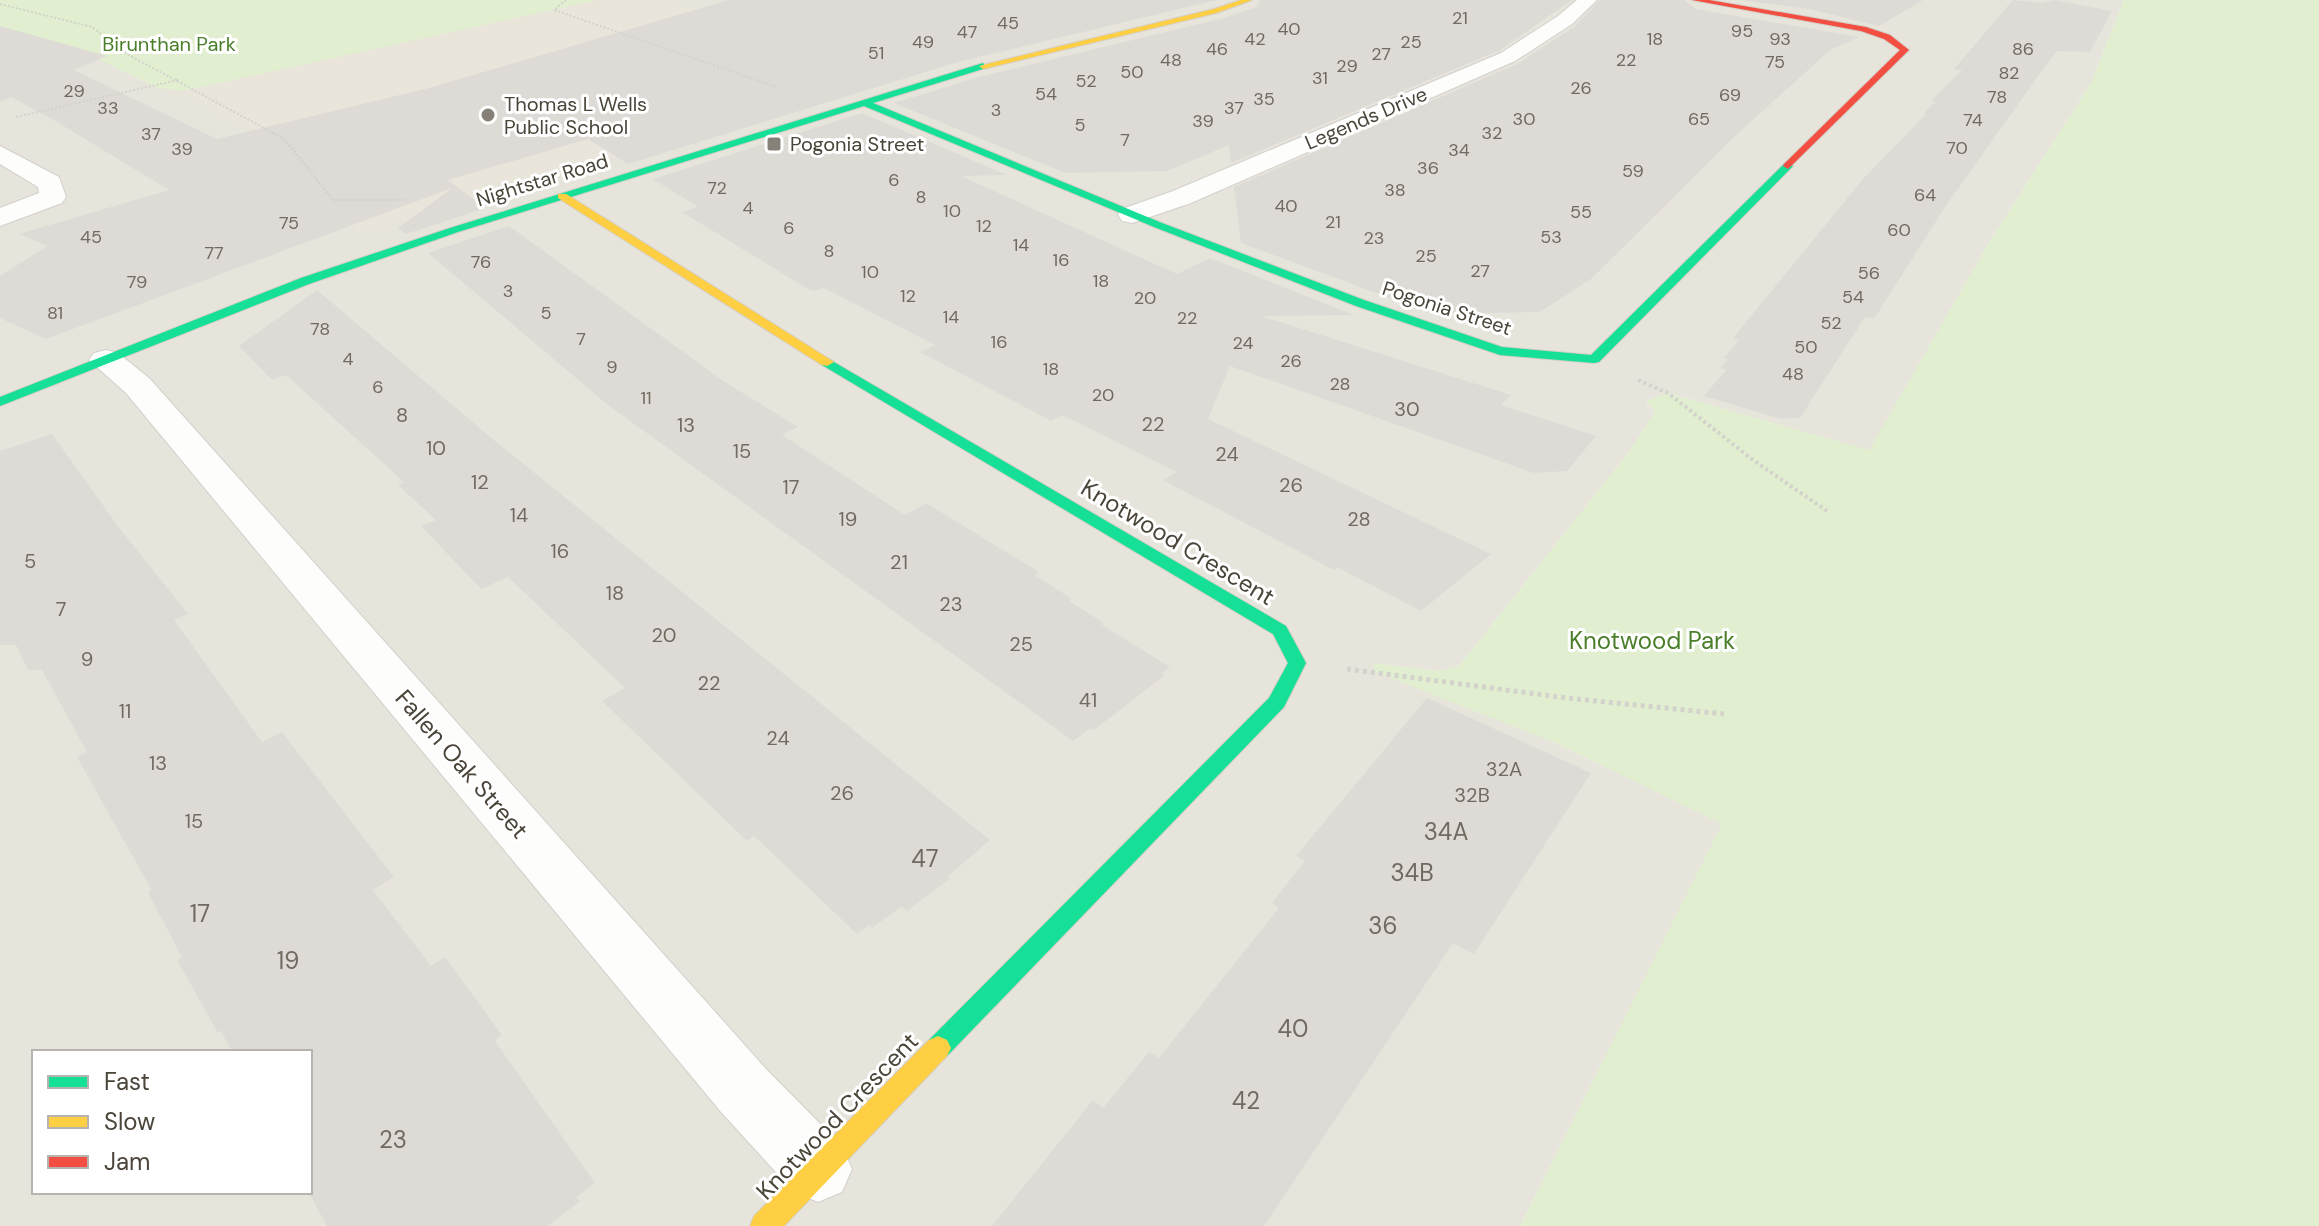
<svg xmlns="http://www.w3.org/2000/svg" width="2319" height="1226" font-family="'DM Sans',sans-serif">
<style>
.residential{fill:#e7e4dc;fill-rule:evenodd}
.education{fill:#eae5da}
.green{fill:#e1eecf}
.building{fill:#dedbd6}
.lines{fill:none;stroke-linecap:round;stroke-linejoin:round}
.street-casing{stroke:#d2d0cb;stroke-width:2}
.fast-casing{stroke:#d3cfc5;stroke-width:2}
.slow-casing{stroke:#d3cfc5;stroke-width:2}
.jam-casing{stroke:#d3cfc5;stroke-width:2}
.path-far3{stroke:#d3d2cc;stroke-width:2;stroke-dasharray:2 2;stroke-linecap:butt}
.path-far2{stroke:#d3d2cc;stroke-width:3;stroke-dasharray:2 2;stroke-linecap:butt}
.path-far1{stroke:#d3d2cc;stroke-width:4;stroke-dasharray:3 3;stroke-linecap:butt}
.path{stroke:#d3d2cc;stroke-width:5;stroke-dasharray:4 4;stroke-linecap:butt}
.street{fill:#fdfdfc;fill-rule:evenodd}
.fast{fill:#16e098;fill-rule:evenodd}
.slow{fill:#ffcf43;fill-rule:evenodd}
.jam{fill:#f24e42;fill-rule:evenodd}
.poi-dot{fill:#868178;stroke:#fff;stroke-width:3}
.labels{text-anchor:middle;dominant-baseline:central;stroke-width:6;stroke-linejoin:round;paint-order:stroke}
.far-number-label{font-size:18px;fill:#706a61}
.far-park-label{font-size:20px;fill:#4a7f2a;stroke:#fff}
.far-poi-label{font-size:20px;fill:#4b4439;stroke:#fff;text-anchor:start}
.far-street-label{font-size:20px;fill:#4b4439;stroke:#fff}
.number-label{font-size:20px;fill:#706a61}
.street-label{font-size:24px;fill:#4b4439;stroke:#fff}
.park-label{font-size:24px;fill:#4a7f2a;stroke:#fff}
.near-number-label{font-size:24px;fill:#706a61}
</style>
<rect width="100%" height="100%" fill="#f4f2ee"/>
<path class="residential" d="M0,0H2124L2091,83L1990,241L1869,451L1669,393L1646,402L1655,412L1629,452L1460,665L1440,671L1373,663L1556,743L1723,824L1520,1226H0ZM34,1052H310V1192H34Z"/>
<path class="education" d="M598,0H656L897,70L362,232L298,194L272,142L183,91Z"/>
<g class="green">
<path d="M0,0H598L183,91L158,88L71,46L0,28Z"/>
<path d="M2124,0H2319V1226H1520L1722,824L1556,743L1375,672L1373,663L1440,671L1460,665L1629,452L1655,412L1646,401L1668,393L1869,450L1990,241L2091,83Z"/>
</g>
<g class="building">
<path d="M729,0H1217L958,62L628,164L588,139L448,180L485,208L406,234L398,228L452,188L46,339L0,318V276L47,246L19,234L169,190L52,119L11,97L0,102V26L107,56L74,70L217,139L429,88Z"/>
<path d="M1260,0H1572L1500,50L1231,163L1229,145L1167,171L1065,173L894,103L975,78L1224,18L1256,7Z"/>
<path d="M1600,0H1684L1696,9L1859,37L1830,50L1733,138L1591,279L1540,312L1433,314L1241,243L1234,187L1517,64L1574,27Z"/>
<path d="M1741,0H1923L1879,26L1809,9Z"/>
<path d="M2013,0L2042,3L2054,0L2112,11L2090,52L2057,51L2041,72L1945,207L1874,319L1865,317L1800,418L1781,419L1704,396L1726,370L1720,368L1728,359L1724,358L1739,340L1733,338L1863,179L1926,114L1924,113L1935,102L1931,101L1962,70L1954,69Z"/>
<path d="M862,113L1007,175L961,176L1177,274L1210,258L1354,315L1261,316L1511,395L1501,405L1596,436L1567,471L1534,473L1230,366L1208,419L1491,554L1421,611L1337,567L1334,570L1163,480L1177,472L1062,415L1051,421L920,352L935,345L824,288L813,291L808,289L682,212L698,207L653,179Z"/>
<path d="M509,226L725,382L798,427L782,435L905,515L926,503L1039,572L1035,575L1072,599L1069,601L1104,623L1102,625L1170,667L1162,673L1165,675L1094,730L1091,728L1073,741L608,405L428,253Z"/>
<path d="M317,290L495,441L990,840L947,877L949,879L907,911L902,906L872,928L870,925L857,934L754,836L747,841L602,701L625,688L508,577L481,589L421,526L436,520L398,485L404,482L286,375L272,380L239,346Z"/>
<path d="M52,434L120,529L188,614L174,620L262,742L282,732L394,877L373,890L431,966L445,957L502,1035L495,1041L595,1183L576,1197L580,1201L548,1226H327L310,1195V1052H232L221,1031L218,1033L177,960L182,957L148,893L151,889L77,757L87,752L42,670H28L16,645H0V451Z"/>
<path d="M1427,698L1591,773L1474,954L1453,943L1264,1226H992L1093,1100L1103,1108L1149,1052L1159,1058L1279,908L1272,903L1305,861L1296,856Z"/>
</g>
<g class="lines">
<defs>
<g id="street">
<path d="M1577,0H1597L1572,24L1515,61L1191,203L1132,223L1122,221L1118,215L1122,209L1173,191L1501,53L1558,16Z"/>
<path d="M0,146L59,177L66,197L62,203L0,226V208L39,193L38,187L0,164Z"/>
<path d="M106,350L118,353L150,379L767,1070L842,1146L852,1169L842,1192L818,1202L794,1192L721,1112L126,393L89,360L94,353Z"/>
</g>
<g id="fast">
<path d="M983,63L986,68L873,103L1162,223L1364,300L1502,347L1591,355L1784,164L1793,166L1599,362L1594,363L1500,355L1356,306L1154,227L864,106L458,232L309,284L0,406V397L301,278L450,228Z"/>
<path d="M827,358L1286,626L1306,663L1284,707L947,1056L938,1060L929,1056L925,1048L929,1040L1269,698L1288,663L1273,634L822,365L820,362Z"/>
</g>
<g id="slow">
<path d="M1241,0H1252L1216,13L983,69L979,66L1214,9Z"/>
<path d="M558,194H566L834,362L827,366L822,365L558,198Z"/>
<path d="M938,1036L947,1040L951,1048L947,1056L784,1226H750L754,1216L929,1040Z"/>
</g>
<path id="jam" d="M1692,0H1709L1866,27L1890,35L1909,50L1788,169L1783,166L1784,164L1900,50L1884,39L1861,31Z"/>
</defs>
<use href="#street" class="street-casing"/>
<use href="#fast" class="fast-casing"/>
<use href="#slow" class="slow-casing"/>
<use href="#jam" class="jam-casing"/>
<g class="path-far3">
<path d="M566,0L554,10L777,87"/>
<path d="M0,4L92,27L125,53L277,135"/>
<path d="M16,117L178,80"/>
</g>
<path class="path-far2" d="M273,133L285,140L333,200H407"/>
<path class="path-far1" d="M1638,380L1668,393L1753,460L1827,511"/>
<path class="path" d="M1347,669L1567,698L1724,714"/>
<use href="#street" class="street"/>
<use href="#fast" class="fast"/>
<use href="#slow" class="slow"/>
<use href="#jam" class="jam"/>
</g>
<g class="poi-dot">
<circle cx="488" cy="115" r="8"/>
<rect x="766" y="136" width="16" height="16" rx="4"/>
</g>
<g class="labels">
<g class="far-number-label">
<text x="1460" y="18">21</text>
<text x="1008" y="23">45</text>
<text x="1289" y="29">40</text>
<text x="1742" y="31">95</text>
<text x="967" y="32">47</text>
<text x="1255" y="39">42</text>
<text x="1655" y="39">18</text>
<text x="1780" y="39">93</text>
<text x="923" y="42">49</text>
<text x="1411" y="42">25</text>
<text x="1217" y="49">46</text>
<text x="2023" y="49">86</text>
<text x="876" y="53">51</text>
<text x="1381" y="54">27</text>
<text x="1171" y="60">48</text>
<text x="1626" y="60">22</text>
<text x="1775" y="62">75</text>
<text x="1347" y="66">29</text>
<text x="1132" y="72">50</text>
<text x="2009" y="73">82</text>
<text x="1320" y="78">31</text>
<text x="1086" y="81">52</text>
<text x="1581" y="88">26</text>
<text x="74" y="91">29</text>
<text x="1046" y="94">54</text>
<text x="1730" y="95">69</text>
<text x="1997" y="97">78</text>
<text x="1264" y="99">35</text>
<text x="108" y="108">33</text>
<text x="1234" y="108">37</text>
<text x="996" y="110">3</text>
<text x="1524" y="119">30</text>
<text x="1699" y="119">65</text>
<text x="1973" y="120">74</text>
<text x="1203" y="121">39</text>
<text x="1080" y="125">5</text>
<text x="1492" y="133">32</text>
<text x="151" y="134">37</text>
<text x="1125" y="140">7</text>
<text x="1957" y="148">70</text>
<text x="182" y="149">39</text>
<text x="1459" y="150">34</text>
<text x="1428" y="168">36</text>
<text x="1633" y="171">59</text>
<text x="894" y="180">6</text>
<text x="717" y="188">72</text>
<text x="1395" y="190">38</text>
<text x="1925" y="195">64</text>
<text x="921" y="197">8</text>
<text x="1286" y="206">40</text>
<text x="748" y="208">4</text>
<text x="952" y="211">10</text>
<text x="1581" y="212">55</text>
<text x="1333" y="222">21</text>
<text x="289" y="223">75</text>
<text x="984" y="226">12</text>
<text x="789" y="228">6</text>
<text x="1899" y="230">60</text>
<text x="91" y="237">45</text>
<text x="1551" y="237">53</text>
<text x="1374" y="238">23</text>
<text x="1021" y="245">14</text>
<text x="829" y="251">8</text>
<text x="214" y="253">77</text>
<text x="1426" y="256">25</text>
<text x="1061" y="260">16</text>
<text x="481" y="262">76</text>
<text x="1480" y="271">27</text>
<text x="870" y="272">10</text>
<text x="1869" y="273">56</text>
<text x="1101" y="281">18</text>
<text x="137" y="282">79</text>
<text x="508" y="291">3</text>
<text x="908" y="296">12</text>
<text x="1853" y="297">54</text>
<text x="1145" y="298">20</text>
<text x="55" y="313">81</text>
<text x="546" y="313">5</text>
<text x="951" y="317">14</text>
<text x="1187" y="318">22</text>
<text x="1831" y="323">52</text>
<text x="320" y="329">78</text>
<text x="581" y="339">7</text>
<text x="999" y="342">16</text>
<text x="1243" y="343">24</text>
<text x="1806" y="347">50</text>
<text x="348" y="359">4</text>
<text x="1291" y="361">26</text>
<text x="612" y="367">9</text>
<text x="1051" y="369">18</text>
<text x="1793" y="374">48</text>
<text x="1340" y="384">28</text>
<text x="378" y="387">6</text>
<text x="1103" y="395">20</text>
<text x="646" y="398">11</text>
</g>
<g class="far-park-label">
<text x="169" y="44">Birunthan Park</text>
</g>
<g class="far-poi-label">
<text x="504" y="104">Thomas L Wells<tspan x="504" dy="23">Public School</tspan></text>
<text x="790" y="144">Pogonia Street</text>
</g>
<g class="far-street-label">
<text transform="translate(1366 118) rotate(-23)">Legends Drive</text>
<text transform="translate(542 180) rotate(-17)">Nightstar Road</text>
<text transform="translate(1447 308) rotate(18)">Pogonia Street</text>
</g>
<g class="number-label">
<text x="1407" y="409">30</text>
<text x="402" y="415">8</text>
<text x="1153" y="424">22</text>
<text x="686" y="425">13</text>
<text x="436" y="448">10</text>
<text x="742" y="451">15</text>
<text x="1227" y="454">24</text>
<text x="480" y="482">12</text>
<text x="1291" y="485">26</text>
<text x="791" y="487">17</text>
<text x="519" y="515">14</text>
<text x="848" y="519">19</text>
<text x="1359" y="519">28</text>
<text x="560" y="551">16</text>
<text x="30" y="561">5</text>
<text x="899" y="562">21</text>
<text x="615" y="593">18</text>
<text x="951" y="604">23</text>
<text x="61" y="609">7</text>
<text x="664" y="635">20</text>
<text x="1021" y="644">25</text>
<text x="87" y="659">9</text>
<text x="709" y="683">22</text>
<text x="1088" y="700">41</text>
<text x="125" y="711">11</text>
<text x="778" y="738">24</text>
<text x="158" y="763">13</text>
<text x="1504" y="769">32A</text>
<text x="842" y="793">26</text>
<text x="1472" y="795">32B</text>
<text x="194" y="821">15</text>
</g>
<g class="street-label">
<text transform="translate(1178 542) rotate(31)">Knotwood Crescent</text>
<text transform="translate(462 764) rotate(49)">Fallen Oak Street</text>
<text transform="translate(837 1116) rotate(-46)">Knotwood Crescent</text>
</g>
<g class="park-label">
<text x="1652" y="640">Knotwood Park</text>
</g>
<g class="near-number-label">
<text x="1446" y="831">34A</text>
<text x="925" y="858">47</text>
<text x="1412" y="872">34B</text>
<text x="200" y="913">17</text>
<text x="1383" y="925">36</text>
<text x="288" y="960">19</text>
<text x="1293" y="1028">40</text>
<text x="1246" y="1100">42</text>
<text x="393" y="1139">23</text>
</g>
</g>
<rect x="32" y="1050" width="280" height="144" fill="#ffffff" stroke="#b7b4b0" stroke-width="2"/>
<rect x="48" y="1076" width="40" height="12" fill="#16e098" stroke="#b7b4b0" stroke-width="2"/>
<text x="104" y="1090" font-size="24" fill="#4b4439">Fast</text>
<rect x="48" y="1116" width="40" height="12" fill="#ffcf43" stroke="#b7b4b0" stroke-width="2"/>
<text x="104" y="1130" font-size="24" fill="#4b4439">Slow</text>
<rect x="48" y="1156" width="40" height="12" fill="#f24e42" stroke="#b7b4b0" stroke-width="2"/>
<text x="104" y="1170" font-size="24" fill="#4b4439">Jam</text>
</svg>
